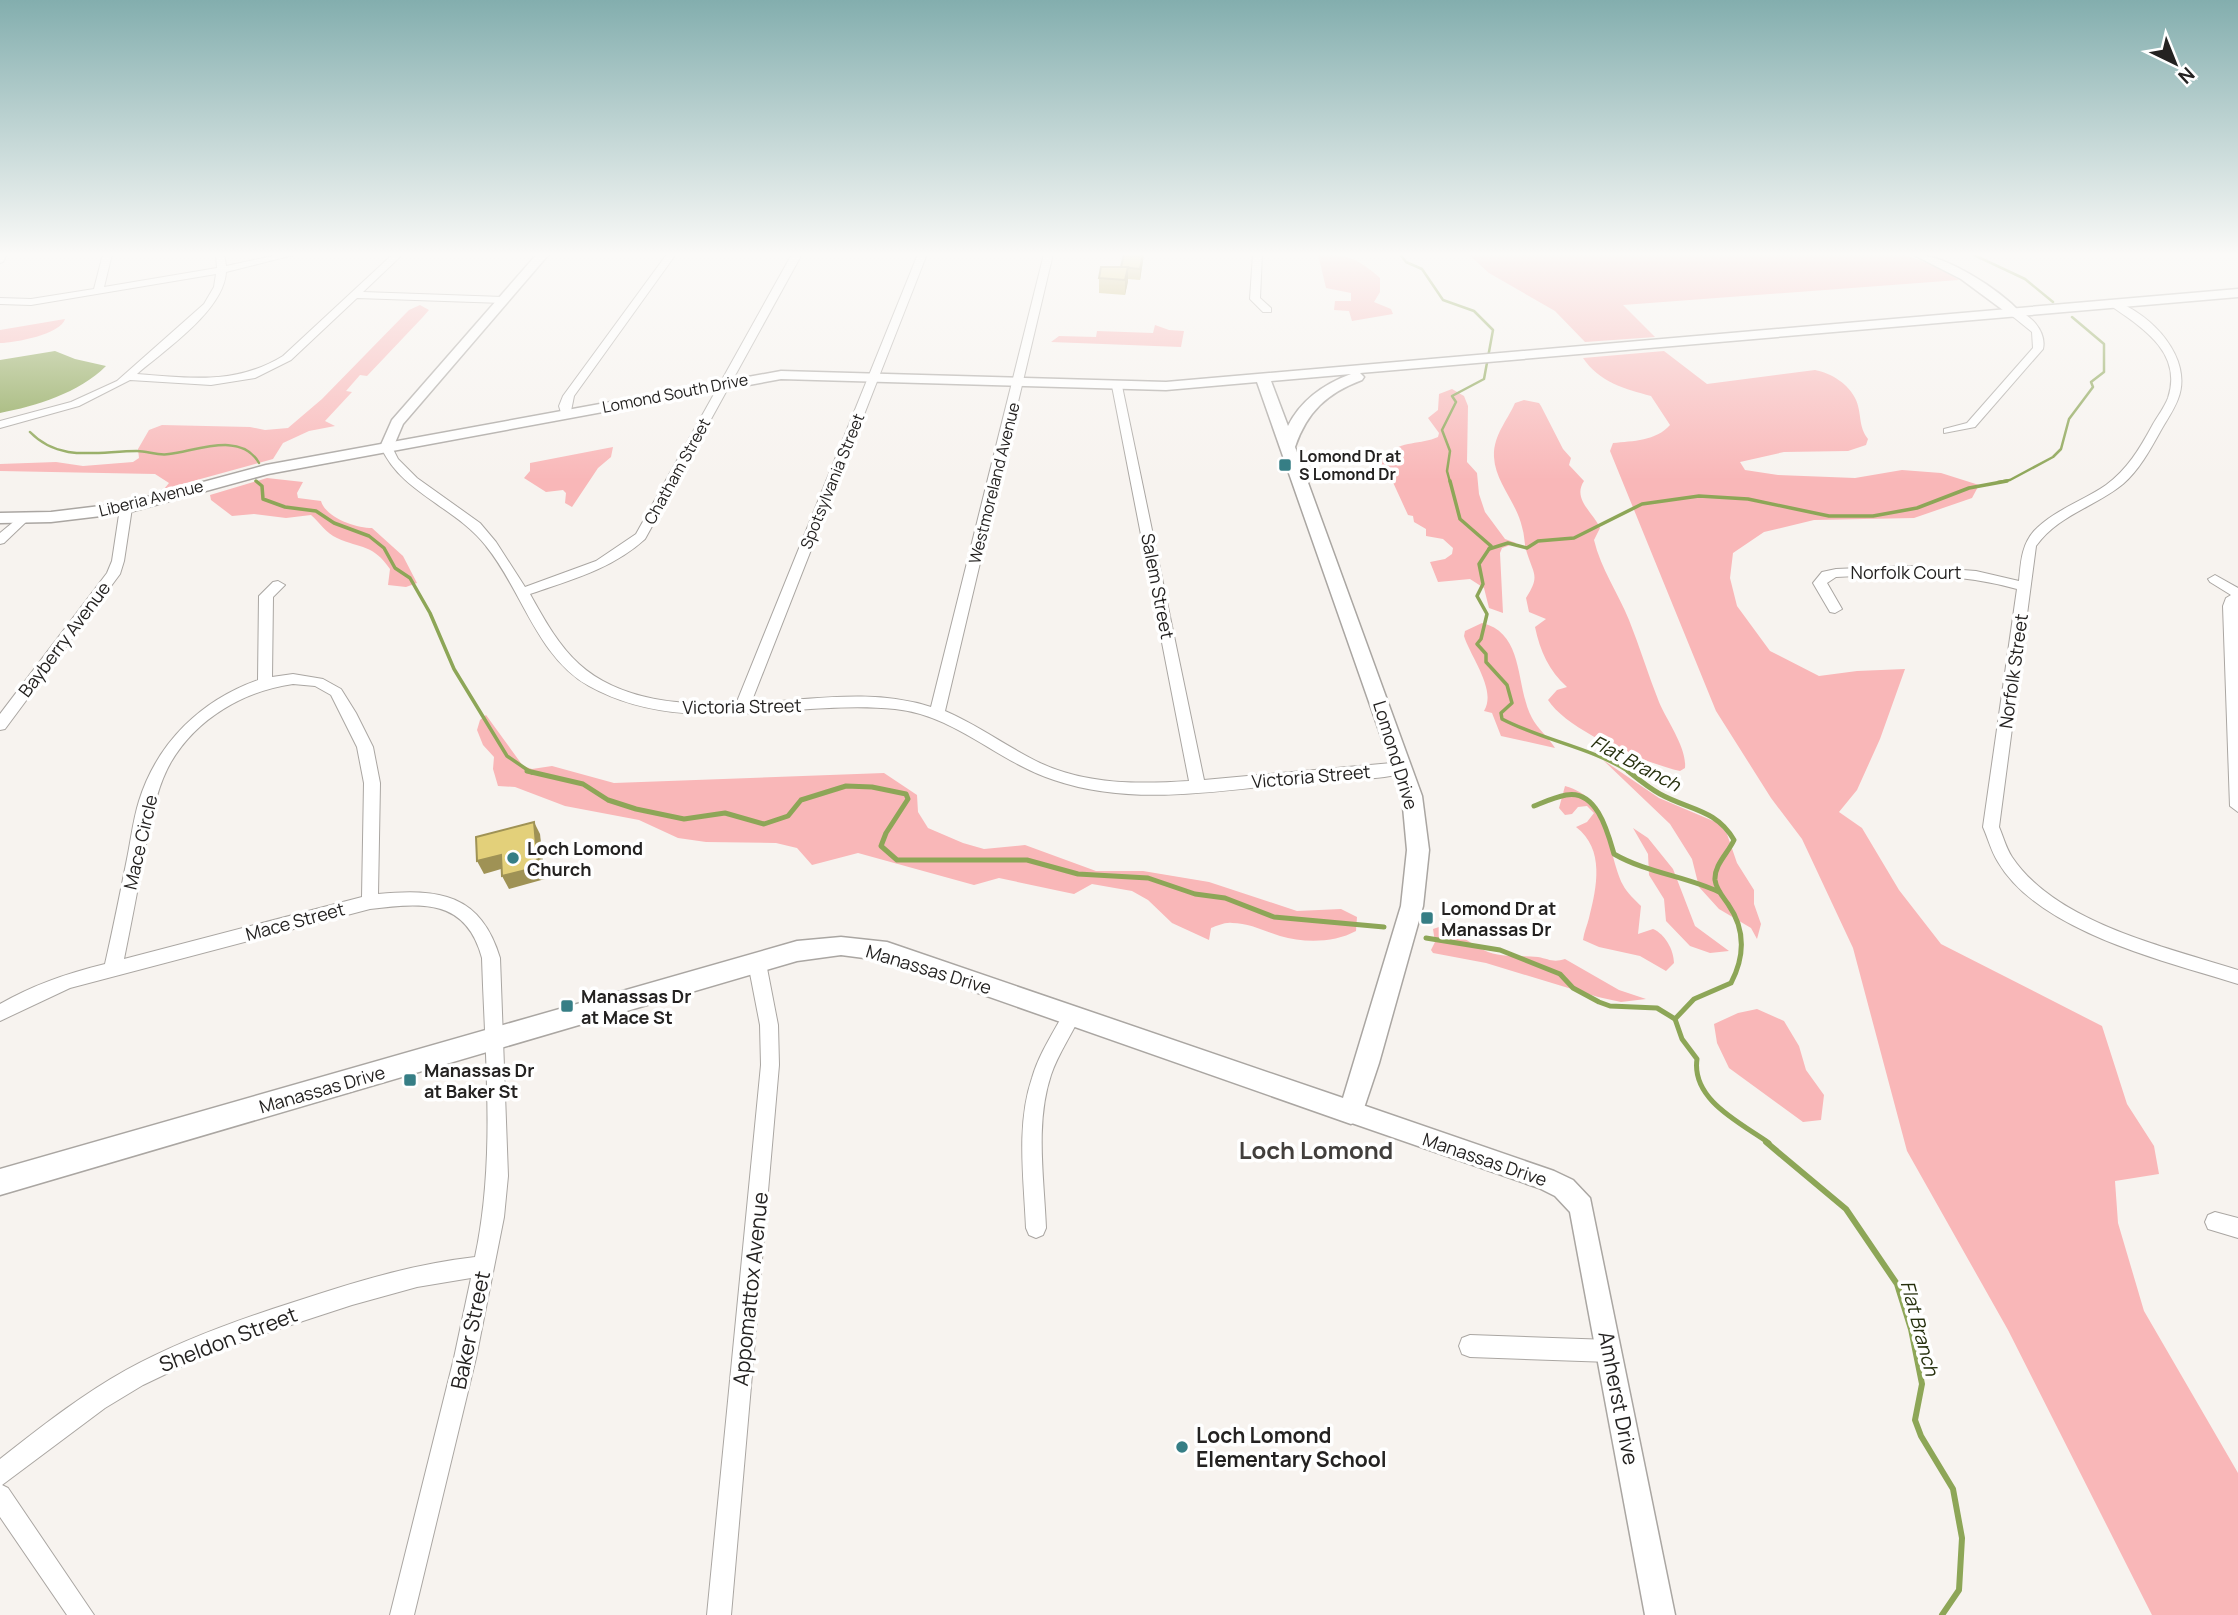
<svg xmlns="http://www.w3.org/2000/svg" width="2238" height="1615" font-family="Manrope,sans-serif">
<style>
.green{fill:#f9b7b8}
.water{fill:#8da657}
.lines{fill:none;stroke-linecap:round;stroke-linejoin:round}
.stream-far3{stroke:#8da657;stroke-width:2.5}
.stream-far2{stroke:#8da657;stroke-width:3.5}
.stream-far1{stroke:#8da657;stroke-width:5}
.stream{stroke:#8da657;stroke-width:6}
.minor-casing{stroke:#aaa6a2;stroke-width:2}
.tertiary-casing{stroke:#aaa6a2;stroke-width:3}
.secondary-casing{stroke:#aaa6a2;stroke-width:3}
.minor{fill:#fff;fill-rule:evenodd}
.tertiary{fill:#fff;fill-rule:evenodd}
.secondary{fill:#fff;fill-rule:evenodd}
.wall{fill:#c3b369}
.shaded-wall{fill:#9f9255}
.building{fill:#e3d07a;stroke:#9f9255;stroke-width:2}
.poi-dot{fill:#367e85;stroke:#fff;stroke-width:2.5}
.labels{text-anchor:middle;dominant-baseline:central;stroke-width:7;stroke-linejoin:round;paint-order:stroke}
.far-street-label{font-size:16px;fill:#242221;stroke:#fff}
.far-poi-label{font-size:16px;font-weight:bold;fill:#242221;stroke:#fff;text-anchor:start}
.street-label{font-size:18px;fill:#242221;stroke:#fff}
.poi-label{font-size:18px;font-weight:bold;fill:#242221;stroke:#fff;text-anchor:start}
.water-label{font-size:19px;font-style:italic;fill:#26300e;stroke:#fff}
.near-street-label{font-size:21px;fill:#242221;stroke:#fff}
.near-poi-label{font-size:21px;font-weight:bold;fill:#242221;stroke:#fff;text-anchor:start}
.near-quarter-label{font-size:24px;font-weight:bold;fill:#423f3c;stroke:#fff}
</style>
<rect width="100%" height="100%" fill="#f7f3ef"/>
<g class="green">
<path d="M1318,254C1346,254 1359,259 1380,278V292L1374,302L1391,309L1393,314L1352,321L1349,311L1334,310L1335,301H1351V293L1326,288Z"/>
<path d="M1468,254H1902L1935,266L1959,280L1623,305L1655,337L1585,342L1555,311L1489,273Z"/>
<path d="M420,305L429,310L422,318L367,376L360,375L346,391L352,392L325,421L335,426L309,431L283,443L273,459L164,489L169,483L155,474L0,471V464L56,462L83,466L133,462L139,458L138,449L149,430L162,425L250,427L265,430L288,428L322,399L409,310Z"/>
<path d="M65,319C61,334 15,343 0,343V330Z"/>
<path d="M1155,325L1169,330L1184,331L1181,347L1051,342L1059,336L1096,337L1097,331L1153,333Z"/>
<path d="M1664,351L1707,384L1815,370C1831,373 1849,384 1856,400C1862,414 1858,426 1868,439L1866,445L1848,451L1784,452L1740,462L1745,470L1778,475L1855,478L1902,470L1941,473L1979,485L1972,498L1914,518L1814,520L1764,532L1733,553L1730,578L1737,606L1770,651L1819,676L1857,671L1905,669L1880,739L1857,790L1839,812L1862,828L1899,890L1941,944L2102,1026L2127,1104L2154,1146L2159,1174L2115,1181L2118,1223L2144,1311L2238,1473V1615H2152L2008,1330L1907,1151L1853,948L1802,839L1771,798L1716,711L1610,451L1613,443C1633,441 1656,441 1670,425L1651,396C1625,389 1599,382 1583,358Z"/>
<path d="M1452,389L1464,396L1468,406L1467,462L1477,473L1479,494L1485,512L1505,539L1516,543L1502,548L1500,553L1503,613L1489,608L1484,588L1470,579L1438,582L1430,562L1445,559L1452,554L1453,548L1443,539L1426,536V529L1414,522L1413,516L1408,515L1391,478L1385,476L1387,470L1372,458L1371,448L1387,455C1401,440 1421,445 1438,437L1439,433L1428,418L1438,410L1439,394Z"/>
<path d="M1524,400L1539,403L1541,406L1563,449L1571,458L1569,465L1584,481C1572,499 1593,512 1600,528L1594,540C1601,569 1618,593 1629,620C1640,647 1648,675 1659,702C1667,721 1687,748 1685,768L1680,771C1644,763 1567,730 1548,700L1557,690L1567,687C1549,671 1540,651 1535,627L1546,619L1529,612L1526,598C1540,576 1534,575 1527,553C1524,545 1525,536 1522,527C1517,503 1495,482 1494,457C1493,436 1507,421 1515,403Z"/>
<path d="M613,447L611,457L598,468L572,507L565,503L566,493L563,490L546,492L524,478L530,471V463Z"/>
<path d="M267,478L303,482L297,493L298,498L321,501C326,518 356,528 372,528L403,556L417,583L406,587L388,585L390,569C373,544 361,549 337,538C326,533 320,523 311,515L286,518L254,514L232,516L211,500L210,495Z"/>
<path d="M1482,623C1525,633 1515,686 1532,718C1537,728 1549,738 1555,748L1501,736L1492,713L1484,711C1497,690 1471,658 1464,636L1465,631Z"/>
<path d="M486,715L523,766L532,769L552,766L614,783L884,773L917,795L918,812L928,828L963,843L984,849L1025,845L1096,871H1143L1209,882L1297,911L1341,909L1357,917L1356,931C1334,943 1304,943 1280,936C1264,931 1249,923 1232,923C1225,922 1217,926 1211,928L1209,940L1172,923L1148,900L1132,891L1092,884L1074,894L999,878L974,885L858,853L812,865L797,848L776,843L706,842L678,838L639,820L565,806L515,787L498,786L493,769L494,757L483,745L477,730L480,720Z"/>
<path d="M1603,760L1659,798L1718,823L1727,834L1737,863L1754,890V904L1761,924L1757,939L1751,928L1719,909L1699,887L1692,859L1670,824Z"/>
<path d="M1565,786C1611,798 1606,850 1623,885C1627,893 1635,900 1641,906L1638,934L1653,929C1665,934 1674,950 1674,963L1666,971L1640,956L1599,947L1583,940C1584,932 1587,926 1589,918C1597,887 1605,849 1576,827L1587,822L1594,813L1587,806L1578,807L1572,814L1565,815L1559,808Z"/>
<path d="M1633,828L1648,838L1673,869L1695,926L1729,951L1710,953L1690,946L1666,921L1664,899L1649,875L1648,854Z"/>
<path d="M1439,927C1459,931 1470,945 1488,952C1505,958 1521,955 1538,957C1549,959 1553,963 1565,959L1619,990L1646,999L1621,1002L1598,997L1486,963L1433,953L1431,950L1435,942L1433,929Z"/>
<path d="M1757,1009L1784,1021L1799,1046L1806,1070L1824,1095L1821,1120L1803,1122L1729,1068L1717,1043L1714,1024L1738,1013Z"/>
</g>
<path class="water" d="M55,351L75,359L106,366C79,393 36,406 0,413V360Z"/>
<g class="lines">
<g class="stream-far3">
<path d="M1400,254L1406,262L1422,269L1443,300L1474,311L1493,330L1484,379L1452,396L1456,402L1442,430L1450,451L1447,471L1450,482"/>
<path d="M1972,254L2025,279L2053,302"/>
<path d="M30,432C60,463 98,451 137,451C148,451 158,456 169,454C196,451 241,431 259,463"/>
<path d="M1998,482L2010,480L2053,457L2061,449L2069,419L2093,387L2091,382L2104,372V344L2072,317"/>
</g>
<g class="stream-far2">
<path d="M256,481L262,486L263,499L285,507L316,511L334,523L369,536L384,548L395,568L410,578L430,613L454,669L507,756L532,773"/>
<path d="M1450,481L1460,519L1491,546L1479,564L1483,584L1477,596L1487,614L1481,639L1477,644L1486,654V662L1507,685L1512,703L1501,713L1502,719C1544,741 1591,747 1631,773"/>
<path d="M1489,549L1508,543L1527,548L1538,541L1574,538L1642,504L1699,496L1748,499L1829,516H1873L1917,508L1969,488L2007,481"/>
</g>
<g class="stream-far1">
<path d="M527,771L583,784L608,800L636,809L684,819L725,813L764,824L788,816L801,800L846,786L872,787L906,794L908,799L886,833L881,846L897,860H1027L1078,874L1148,878L1195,894L1225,898L1274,917L1384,927"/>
<path d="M1628,771C1638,779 1649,788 1660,794C1689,810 1716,809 1734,840C1728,853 1714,865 1715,880C1716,889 1723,897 1728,904C1746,930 1745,956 1731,983L1694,999L1675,1019L1682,1039L1697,1059C1691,1100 1741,1123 1769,1143"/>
<path d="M1534,806C1544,802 1555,797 1566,795C1597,789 1608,833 1614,854C1647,873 1685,876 1719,892"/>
<path d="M1426,938L1500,950L1560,974L1573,988L1599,1002L1610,1006L1657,1008L1675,1019"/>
</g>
<path class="stream" d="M1766,1142L1846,1209L1897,1284L1911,1329L1922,1384L1915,1420L1921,1436L1953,1489L1962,1538L1959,1590L1942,1615"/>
<defs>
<g id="minor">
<path d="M0,254H7L3,262L0,263Z"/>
<path d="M103,254H112L104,287L217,268L216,254H224L226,266L282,254H297L226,272C224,310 165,350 137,374C190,378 236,385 283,356L393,254H403L363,292L503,297L508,300L503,303L357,298L291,360L255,378L211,385L130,380L79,406L0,428V421L71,402L117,381L204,304L214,287L216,274L31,305L0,304V298L31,299L94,289Z"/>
<path d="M667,254H676L574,396L570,416H562L559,406L563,396Z"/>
<path d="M792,254H802L645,539C612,569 571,580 530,594C544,619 558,645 579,664C621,702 683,705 736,704L918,254H927L751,703C809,700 874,688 931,707L1044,254H1053L945,711C978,725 1007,747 1040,763C1087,785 1139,784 1189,781L1112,386L1117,383L1122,386L1204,780L1403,762L1411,768L1408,772C1378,781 1341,779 1309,782C1226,789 1135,808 1054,780C998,762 955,715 895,709C793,699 684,739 589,686C537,657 522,590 486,546C456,507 401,493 381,447L387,444L391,445L398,459L417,478L480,523L496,542L525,587L596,561L636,534Z"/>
<path d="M1253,254H1262L1260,298L1271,308V312H1263L1250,299Z"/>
<path d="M2115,301C2151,314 2194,358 2178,399C2174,410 2166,421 2160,432C2150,450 2139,470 2123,484C2095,507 2058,515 2036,546L1999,827C2003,836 2006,848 2012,857C2056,923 2166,947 2238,970V984C2165,961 2039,932 1998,862C1991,851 1988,838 1983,827L2017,589C1957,572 1898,574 1836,577L1827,583L1842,609L1835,613L1830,612L1813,583L1822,572L1836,569L1908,566L1976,571L2019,581C2021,563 2021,546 2034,531C2054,510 2083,501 2106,485C2127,470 2140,448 2152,426C2157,417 2164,408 2168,398C2183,353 2143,328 2111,306V302Z"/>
<path d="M2011,311C2029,310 2047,332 2043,349L1975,427L1944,433V429L1967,423L2033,348L2032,332L2011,315Z"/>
<path d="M126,504L132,508L124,561L120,574L5,729L0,730V714L107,573L112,561L120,508Z"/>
<path d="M23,514L27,515V521L4,543L0,544V533Z"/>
<path d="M2215,575L2238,588V812L2230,806L2223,606L2226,598L2231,595L2210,582L2208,579Z"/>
<path d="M278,581L285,585L273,597L272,677L293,674L323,679L341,689L356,713L373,747L380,783L378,894C439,888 481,894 500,958L508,1176L504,1217L476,1358L414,1615H390L454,1358L471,1278L417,1287L352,1305L257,1336L191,1362L143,1385L105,1408L2,1485L8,1488L94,1615H67L0,1517V1459C41,1427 81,1395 126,1370C179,1341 237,1320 294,1302C354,1282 413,1264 475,1257C496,1159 485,1057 482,958C466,898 422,903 370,909L70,988L0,1021V1004C33,985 68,973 105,964C113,929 120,894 127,859C131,840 133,820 139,801C157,743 201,700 258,680L259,596L273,582ZM293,684L315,686L331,695L357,747L364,783L362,897L124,959C131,924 138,889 144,854C151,823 155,790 171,762C197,718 244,691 293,684Z"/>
<path d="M757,956L763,958L766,963L778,1025L779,1065L731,1615H707L761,1065L760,1025L748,963L751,958Z"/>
<path d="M1071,1008L1077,1011L1080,1016C1071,1036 1058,1054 1051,1075C1035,1123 1044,1178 1046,1228L1043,1235L1036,1238L1029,1235L1026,1228C1024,1179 1016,1125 1032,1078C1039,1054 1053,1033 1065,1011Z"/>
<path d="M2215,1212L2238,1218V1238L2208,1229L2205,1222L2208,1215Z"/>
<path d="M1470,1335L1610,1340L1618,1343L1621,1351L1618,1359L1610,1362L1470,1357L1462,1354L1459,1346L1462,1338Z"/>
</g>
<g id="tertiary">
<path d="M537,254H549L403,424L392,450H382L380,447L392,420Z"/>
<path d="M1912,254C1945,254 1999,289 2021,313L2015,317L2011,316L1961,279Z"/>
<path d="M1351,1101L1554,1171L1573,1180L1590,1198L1675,1615H1645L1570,1212L1555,1196L1539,1188L1343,1120L1339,1112L1343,1104Z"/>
</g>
<path id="secondary" d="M2238,289V297L1360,373L1364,377L1362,380C1327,393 1307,412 1295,447L1422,796L1429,850L1423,906L1379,1063L1360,1120L1351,1124L887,961L841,955L797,961L0,1195V1169L797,941L841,937L887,942L1343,1098L1401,906L1407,850L1402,796L1257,382L1166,390L781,379L268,474L126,513L51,522L0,523V513L51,512L125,503L266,465L781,371L1166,382ZM1351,374C1324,384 1301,400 1288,426L1271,381Z"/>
</defs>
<use href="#minor" class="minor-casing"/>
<use href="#tertiary" class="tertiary-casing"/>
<use href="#secondary" class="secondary-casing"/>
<use href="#minor" class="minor"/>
<use href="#tertiary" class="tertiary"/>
<use href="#secondary" class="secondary"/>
</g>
<path class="wall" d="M1143,261L1140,280L1128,279L1125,295L1099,293V278L1121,267Z"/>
<g class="shaded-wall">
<path d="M1144,254L1143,261L1140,280V269Z"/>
<path d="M1128,267V282L1125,295V280Z"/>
<path d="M534,822L540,834L545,879L509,889L502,876Z"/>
<path d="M501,855L508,867L484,874L477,861Z"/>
</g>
<g class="building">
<path d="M1124,254H1143L1140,269L1121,267Z"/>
<path d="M1101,267H1128L1125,280L1099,278Z"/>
<path d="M534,822L538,867L502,876L501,855L477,861L476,837Z"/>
</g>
<linearGradient id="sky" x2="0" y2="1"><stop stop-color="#83aeae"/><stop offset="0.53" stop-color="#fbfaf8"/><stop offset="1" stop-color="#fbfaf8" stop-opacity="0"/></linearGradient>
<rect width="2238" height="480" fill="url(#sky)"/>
<g class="poi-dot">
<rect x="1278" y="458" width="14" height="14" rx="3.5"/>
<circle cx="513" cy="858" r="7"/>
<rect x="1420" y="911" width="14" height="14" rx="3.5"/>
<rect x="560" y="999" width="14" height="14" rx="3.5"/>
<rect x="403" y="1073" width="14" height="14" rx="3.5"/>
<circle cx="1182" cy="1447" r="7"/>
</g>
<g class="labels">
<g class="far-street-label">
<text transform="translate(675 393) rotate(-11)">Lomond South Drive</text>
<text transform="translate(677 471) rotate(-61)">Chatham Street</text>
<text transform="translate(832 481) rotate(-68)">Spotsylvania Street</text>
<text transform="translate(994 483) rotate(-76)">Westmoreland Avenue</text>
<text transform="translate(151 498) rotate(-14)">Liberia Avenue</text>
</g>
<g class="far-poi-label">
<text x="1299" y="456">Lomond Dr at<tspan x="1299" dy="18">S Lomond Dr</tspan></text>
</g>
<g class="street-label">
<text x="1906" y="572">Norfolk Court</text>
<text transform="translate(1158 586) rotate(79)">Salem Street</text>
<text transform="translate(64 639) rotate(-53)">Bayberry Avenue</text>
<text transform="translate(2013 671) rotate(-82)">Norfolk Street</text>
<text transform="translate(742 706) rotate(-1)">Victoria Street</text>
<text transform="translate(1396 755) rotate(73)">Lomond Drive</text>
<text transform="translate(1311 776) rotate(-5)">Victoria Street</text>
<text transform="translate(140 842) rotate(-77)">Mace Circle</text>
<text transform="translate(295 921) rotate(-15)">Mace Street</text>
<text transform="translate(929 969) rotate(17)">Manassas Drive</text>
<text transform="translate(322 1089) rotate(-16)">Manassas Drive</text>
<text transform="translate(1485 1159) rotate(19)">Manassas Drive</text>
</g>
<g class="poi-label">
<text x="527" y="848">Loch Lomond<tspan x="527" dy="21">Church</tspan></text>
<text x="1441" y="908">Lomond Dr at<tspan x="1441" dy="21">Manassas Dr</tspan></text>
<text x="581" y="996">Manassas Dr<tspan x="581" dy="21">at Mace St</tspan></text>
<text x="424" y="1070">Manassas Dr<tspan x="424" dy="21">at Baker St</tspan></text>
</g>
<g class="water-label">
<text transform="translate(1636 763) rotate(28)">Flat Branch</text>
<text transform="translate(1920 1328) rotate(75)">Flat Branch</text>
</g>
<g class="near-street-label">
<text transform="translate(750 1289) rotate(-84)">Appomattox Avenue</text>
<text transform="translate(470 1330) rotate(-78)">Baker Street</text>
<text transform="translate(228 1339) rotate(-21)">Sheldon Street</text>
<text transform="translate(1619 1398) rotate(79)">Amherst Drive</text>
</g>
<g class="near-poi-label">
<text x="1196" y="1435">Loch Lomond<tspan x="1196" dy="24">Elementary School</tspan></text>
</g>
<g class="near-quarter-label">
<text x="1316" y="1149">Loch Lomond</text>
</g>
</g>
<g transform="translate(2175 63) rotate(137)" stroke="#ffffff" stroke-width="5" paint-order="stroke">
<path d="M0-5L12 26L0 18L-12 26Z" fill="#242221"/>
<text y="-10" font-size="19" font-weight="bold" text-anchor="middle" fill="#242221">N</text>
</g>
</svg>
